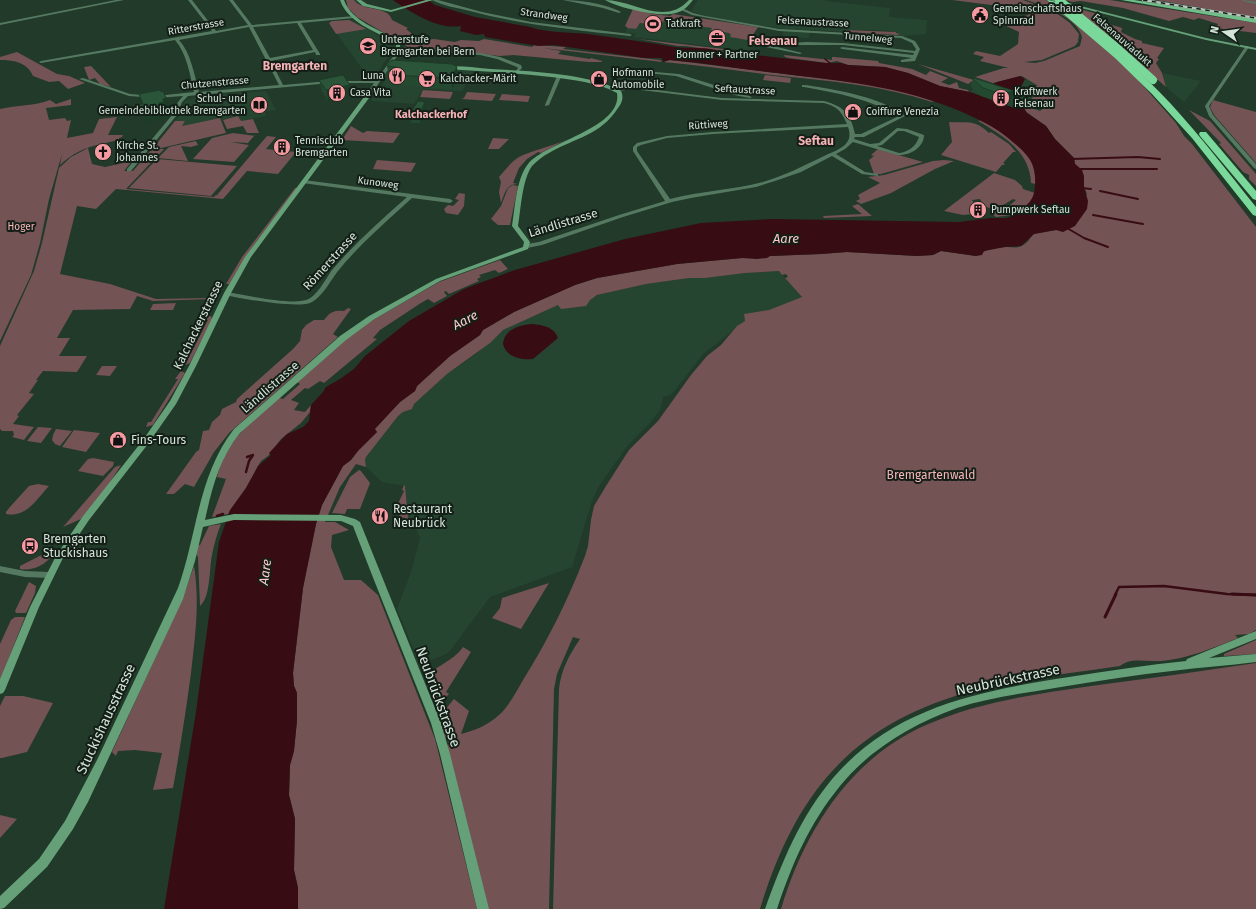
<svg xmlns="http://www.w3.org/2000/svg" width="1256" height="909" font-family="'Fira Sans',sans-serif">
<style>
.built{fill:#264530}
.green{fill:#745355}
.water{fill:#370c12}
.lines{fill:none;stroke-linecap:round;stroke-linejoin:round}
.stream-far3{stroke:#370c12;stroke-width:1.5}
.stream-far2{stroke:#370c12;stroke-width:2}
.stream-far1{stroke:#370c12;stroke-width:2.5}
.stream{stroke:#370c12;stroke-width:3}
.street{fill:#557960;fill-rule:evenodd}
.secondary{fill:#65a078;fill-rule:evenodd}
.primary{fill:#70be8a;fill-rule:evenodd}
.highway{fill:#7ad99a;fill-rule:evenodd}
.rail-casing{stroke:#b4c6b9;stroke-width:2.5}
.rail{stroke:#131e17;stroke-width:1.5;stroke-dasharray:4.5;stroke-linecap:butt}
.highway-bridge{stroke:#7ad99a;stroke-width:8}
.wall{fill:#244931}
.shaded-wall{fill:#1d3c28}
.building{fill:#2a5539;stroke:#1d3c28}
.labels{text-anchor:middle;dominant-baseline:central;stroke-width:4;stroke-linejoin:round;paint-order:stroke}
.far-poi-label{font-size:10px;fill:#d4e4d8;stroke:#131e17;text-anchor:start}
.far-street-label{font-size:10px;fill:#d4e4d8;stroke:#131e17}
.far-park-label{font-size:10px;fill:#f9b6b9;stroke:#131e17}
.far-neighbourhood-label{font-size:11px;font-weight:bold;fill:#f7b2b6;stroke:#131e17}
.far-quarter-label{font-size:12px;font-weight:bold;fill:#f7b2b6;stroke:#131e17}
.street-label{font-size:12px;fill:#d4e4d8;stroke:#131e17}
.poi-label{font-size:12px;fill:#d4e4d8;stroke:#131e17;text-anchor:start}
.park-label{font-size:12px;fill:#f9b6b9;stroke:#131e17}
.water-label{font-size:13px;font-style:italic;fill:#fcc9ca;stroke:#131e17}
.near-street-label{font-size:14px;fill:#d4e4d8;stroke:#131e17}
</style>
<rect width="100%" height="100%" fill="#213a29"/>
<g class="built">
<path d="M698,0H825V1L890,8L889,17L927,20L926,34L902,36L897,35H899L896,32L882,30H846V32L810,30L809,38L789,37L783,35V29L709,17L693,12L691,11Z"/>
<path d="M351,20L365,27L388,42L393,49L378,72L366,74L329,23L332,21Z"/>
<path d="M651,20L713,28L712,30L729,33L736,39L748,38L757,39L749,51L634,37L636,33H625L627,28L636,29L641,23L648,24Z"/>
<path d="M395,66L474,71L462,91L423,89L414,104L371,101L386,79L382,78L390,67Z"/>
<path d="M1162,73L1201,81L1184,102L1166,87Z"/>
<path d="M1020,76L1028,80L1036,86L1032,99L1047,105L1040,111L1026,106L1024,108H1015L970,92L975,87L969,85L979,79L993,83Z"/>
<path d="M266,91L276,110L265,112L266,116L241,121L238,116L221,120L220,118L181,126L185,121H175L181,114L185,101L194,97Z"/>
<path d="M779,271L802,297L769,310L744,314L745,321L703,354L672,394L663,397L660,410L649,424L628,445L599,486L592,501L572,567L490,597L450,651L444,655L428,661H424L417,658L397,609L411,572L420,538L414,524L407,522L408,518L405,486L382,482L366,467L365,460L370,451L398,416L403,412L412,409L414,404L447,374L475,355L503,330L558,305L587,302L593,297L602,294L646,284L689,278H705L745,273Z"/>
</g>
<g class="green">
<path d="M346,0H354C363,12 388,5 392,20L408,28L406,29L415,36L425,40L434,39L455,42L461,40L479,41L484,39L532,47L534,45L566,47L563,49L660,60L662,62L543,48L561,51L558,54L590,59L591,58L602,61V62H589L513,55L500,56L408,47L357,17L348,8Z"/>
<path d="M952,0H1023L1042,7L1059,15L1070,23L1079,34L1078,42L1075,46L1042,60L1024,62L1035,63L1044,61L1080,46L1082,37C1077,17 1043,5 1026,0H1046L1098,14L1099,21L1122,28L1121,32L1135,39L1142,41V43L1164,48L1157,58L1159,59L1156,63L1162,73L1166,87L1158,80L1139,81L1176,123L1184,136L1192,144L1256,227V630L1249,634L1235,635L1238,638C1213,648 1180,662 1153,661C1141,661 1130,658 1120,666C1072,673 1023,678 976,690C854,722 796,791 760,909H553L559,689C561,670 569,655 580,639L573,637L557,674L554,689L549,909H488L447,745L449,744L447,739L445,738L441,720L444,711L454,699L469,711L461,734C475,730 487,726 499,715C509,706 516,692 523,680C548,640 568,600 585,556L588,546L591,520L594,506L606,486L629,450L658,421L691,375L707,356L721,345L737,326L745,321L744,314L769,310L802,297L785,278L788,277L786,274L782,275L779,271L745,273L705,278H689L646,284L597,295L590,300L586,306L561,309L558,305L503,330L490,343L447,374L414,404L412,409L403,412L398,416L366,457L365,460L366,467L356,464L340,487L325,522H335L349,530L332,535L331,547L344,580H361L378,595L435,739L477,909H298V888L294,870L295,819L289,795L290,765L294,751L297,720V693L294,686L293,673L303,588L316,524L322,505L343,466L351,460L357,451L377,432L374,429L400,402L415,391L417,386L450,356L480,335L483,330L514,312L575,285L597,278L677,264L742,258H766L770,256L821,254L847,252L917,256L933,255L941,251L976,256C985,250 996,247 1006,247C1010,247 1016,248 1019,247C1026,245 1030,239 1033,234L1056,230L1087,194L1084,187L1082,170L1075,164L1074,158L1055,139L1046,126L1025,111L1024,108L1026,106L1040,111L1047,106L1032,99L1036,86H1038L1022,76L993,83L975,77L1004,68H1009L980,61L984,57L973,54L976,51L1000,56L1018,44L1019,32L1004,25L1030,14L1007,7Z"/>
<path d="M1065,0H1110L1256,23V33L1216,28L1218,24L1199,18L1194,20L1183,17L1169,21L1123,8L1081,1L1072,2Z"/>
<path d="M1155,0H1256V17Z"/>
<path d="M633,9L653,14L670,16L673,14L758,27L753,35L767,39L761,42L749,38L747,40L730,37L731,35L729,33L711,30L712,28L651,20L648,24L640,23L636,29L627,28V27L625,26Z"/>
<path d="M349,20L366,29L336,34L329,23L332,21Z"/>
<path d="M846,30L896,32V33L900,34L897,35L846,32Z"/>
<path d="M638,39L724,49L721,51L685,46H678Z"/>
<path d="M17,52L57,74L69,76L85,83L68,89L59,81L49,82L33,76C27,62 13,60 0,60V57Z"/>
<path d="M784,55L832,60V57H834L878,61L879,63L912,69L926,75L930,71L948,78L941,82L949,85L957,82L959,88L968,90L969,92L940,86L908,73L885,67L848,65L837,61L827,63L789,58L785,57Z"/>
<path d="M670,60L866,84L898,90L934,101L932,102C884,86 832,81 782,76C742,72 703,65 663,62Z"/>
<path d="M918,64L974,80L968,84Z"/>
<path d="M91,66L111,87L100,84L95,78L89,80L84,67Z"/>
<path d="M765,75L791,78L790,83L763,80Z"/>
<path d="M423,90L453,92L450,99L420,97Z"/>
<path d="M467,92L496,94L492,101L461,99L464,98Z"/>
<path d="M502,94L530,96L528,102L499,100Z"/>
<path d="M71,99V105L46,108L49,120L65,118L67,121L71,120L67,138L93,133L99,119L117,117L108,135H123L122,137L119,138V140C93,146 80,147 60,165L62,154L49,199L40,243L31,275L0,341V109C17,105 34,106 50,100L56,104Z"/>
<path d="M1213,100L1256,112V163L1214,115L1210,107Z"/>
<path d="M1189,110L1210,121L1256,174V186L1249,179V175L1243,172L1219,144L1221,143Z"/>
<path d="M238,116L241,121L253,119L259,133H247L243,126L227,129L223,120Z"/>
<path d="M220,118L226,133L161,148L154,147L175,121H185L182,126Z"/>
<path d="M981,120C997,129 1021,143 1031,160C1034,167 1035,176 1036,184L1031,183C1030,151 1002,135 978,121Z"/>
<path d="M949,122C968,123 975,119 989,133L991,132L1009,144L1016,152H1013L1003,163L1005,164L1004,165H1002L996,172L941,155L952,142Z"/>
<path d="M351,126L363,133L367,131L400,133L393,143L342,140Z"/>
<path d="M233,133L257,136H254L248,143L230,142L249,145L234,162L193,159L212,138Z"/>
<path d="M267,136L276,137L266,149L296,152L278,174L247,171L223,199L116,189L96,209L77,206L60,274L110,284L156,299L209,298V299H212L153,301L137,296L130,309L73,310L57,338H70L59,356H87L77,372L43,371L36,380H38L29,393L34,394L17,415L19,416L13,424L34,427L24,440L12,437L14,435L13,431H2L0,429V346L34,271L42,243L59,168L71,157L88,148L92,164L105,167L132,161L124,171H133L152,149H164L126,189L214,197L216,195L221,196L217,195Z"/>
<path d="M493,138L509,139L499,149H488Z"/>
<path d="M196,141L198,145L191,147L181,146L188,161L158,158L169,147Z"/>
<path d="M564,141L541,153L538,152L527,159L519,168L513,183L518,184C506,184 505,193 501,203L499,192L501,182L499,177C505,170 511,162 519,157C533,150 549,147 564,141Z"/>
<path d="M878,149L923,162L881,174H874L869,160L874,156L871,155Z"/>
<path d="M157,159L237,166L211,196L129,188Z"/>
<path d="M377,160L416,163L411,172L373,169Z"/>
<path d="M944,160L954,161L935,169L891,193L861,204L856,201L860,199L858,195L880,183L868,177L884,175L933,161Z"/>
<path d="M994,173L1015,180L1022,186L1023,189L1035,193C1031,204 1024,209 1013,211L1011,215L996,217L991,213L1010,205L1016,200L1013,199L1005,204L992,209L984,206L980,199L972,200L974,203L979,202L983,206L971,209L975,214L963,215L944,211Z"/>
<path d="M513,185L518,186L510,225H498L491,219L501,206L508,188Z"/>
<path d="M295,188H297L251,249L229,284H226L242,257Z"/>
<path d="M459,193L465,194L464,206L458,215L446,213L444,209L448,205L453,206L459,200L455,199Z"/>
<path d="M858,204L872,216L824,218L823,216L862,214L852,206Z"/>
<path d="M500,260L508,269L499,273L495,270L479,275L481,277L477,279L479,281L449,294L446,291L444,292L447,296L434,303L428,299L421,303L380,330L373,338L377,339L324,383L320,381L308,389L305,388L291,400L299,403L294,410L305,412L311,405L310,412L301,423L281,439L268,456L261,461L246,488L228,514L212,517L226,479L217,477C227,438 250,424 279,398L283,399L300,384L297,382L355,331L366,324L439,282Z"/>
<path d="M176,303L173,310H150L153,304Z"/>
<path d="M348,308L351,309L333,334L338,337L229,433L214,452L194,487L185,484L174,494H166L196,452L199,450L203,431L209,430L212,422L220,415L222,409L236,402L237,399L293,349L300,341L302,330L306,325L314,320H324C330,312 334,310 344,311Z"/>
<path d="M208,316H211L212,319L190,363L183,366L184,361H187L208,320L205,319Z"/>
<path d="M102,366H117L110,376L96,375Z"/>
<path d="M181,371L185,373L153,425L146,427L148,422H151L178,379H175Z"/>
<path d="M38,427L52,428L41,443L27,441Z"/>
<path d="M56,429L72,431L60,446L55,444L52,440L53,435Z"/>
<path d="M74,430L100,433L86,452L62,447Z"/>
<path d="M93,458L114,462L113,466L103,476L78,471L88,459Z"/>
<path d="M121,465L109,484L81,519L63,527L115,467Z"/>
<path d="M359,470L361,471L370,483L360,509H347L345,514L332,513L350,477Z"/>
<path d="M38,484L49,486C37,499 26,518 6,514V512L9,508L29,486Z"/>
<path d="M404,485L405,486L408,518L407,522L404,521L405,518L400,517L396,508L404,491L402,490Z"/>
<path d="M221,524C217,534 214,544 212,555C209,568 211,597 200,606L198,557L196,554L198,545H200L209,526Z"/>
<path d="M55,548C52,562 34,572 20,569V566Z"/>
<path d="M194,566C200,602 195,637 191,673C186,711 180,749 173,788L153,790L162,753L135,750L118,751L116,756L112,752L184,595Z"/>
<path d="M29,582L36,586L35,593L26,613H16L15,611Z"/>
<path d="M549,583L521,629L492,618L500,608L502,598Z"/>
<path d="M15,617H25L0,680V644L11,620Z"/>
<path d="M1256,640V654L1224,656V654Z"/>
<path d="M463,647L471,652L446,692L449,694L443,700L437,702L427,678C432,667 453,662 463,647Z"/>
<path d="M1256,663V909H781C804,832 850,758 926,725C978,702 1036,694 1091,686C1146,679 1201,671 1256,663Z"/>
<path d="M5,696H23L53,703L27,752L2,758H0V706Z"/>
<path d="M0,815L17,819L0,838Z"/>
</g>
<g class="water">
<path d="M393,0H428L435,5L475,17L530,27C548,33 568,32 587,34C617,38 647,42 675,47C686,49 716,46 722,53L730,52L826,63H841L848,65L885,67L908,73L940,86L970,92L1014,108L1016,106L1024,108L1027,113L1046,126L1055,139L1074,158L1075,164L1082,170L1084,176V187L1088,201L1087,209L1075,226L1063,232L1056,230L1034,234L1021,246L1005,247L984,251L982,255L976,256L941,251L933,255L917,256L847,252L821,254L770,256L767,258L757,259L742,258L677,264L597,278L575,285L514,312L483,330L480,335L450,356L417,386L415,391L400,402L375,429L377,432L358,451L351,460L343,466L322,505L316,524L303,588L293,673L294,686L297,693V720L294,751L290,765L289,795L295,819L294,870L298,888V909H164L196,712L219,542L230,510L246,488L258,466L271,455L269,453L287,434L303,427L309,421L311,405L323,392L326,387L340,379L354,369L365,356L409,321L464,289L515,270L625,239L701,223L773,219L959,222L991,218H1006L1015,215L1014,213C1033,204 1036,196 1035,175C1034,158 1020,148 1008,138C995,127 978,119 962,112C902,86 841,81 777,73C741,69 705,63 669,60L663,62L662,58H644L553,45L538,46L485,37L484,34L476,35L460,31L461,26C438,30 412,13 393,0Z"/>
<path d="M1020,76L1025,79L1019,91L1014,94L989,86L997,82Z"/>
<path d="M532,324C543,325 554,327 558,338L533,359C521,360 506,357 503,344C504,329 520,325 532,324Z"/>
</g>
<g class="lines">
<path class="stream-far3" d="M825,59L831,64"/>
<g class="stream-far2">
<path d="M1071,159L1138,157L1160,159"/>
<path d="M1078,169H1157"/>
<path d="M1082,188L1091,189"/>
<path d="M1100,191L1138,199"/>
<path d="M1093,215L1143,224"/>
<path d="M1067,228L1084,238L1108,247"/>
</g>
<g class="stream-far1">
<path d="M246,472L249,461L253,455L247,457"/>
<path d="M217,516L223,514"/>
<path d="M1115,595L1119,587L1164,586L1227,594L1256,595"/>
</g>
<g class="stream">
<path d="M1232,594L1256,595"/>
<path d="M1105,617L1116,594"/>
</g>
<g class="street">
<path d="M116,0H124L0,25V23Z"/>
<path d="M188,0H192L216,31L248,25L229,0H233L252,25L354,16L356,17L354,18L301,23L320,54V55H316L315,52L271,61L283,85L329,81H331V83L188,96L182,102L177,115L131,171H127V169L173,114L178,102L183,96L156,98L129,96L79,79L83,78L130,94L156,96L194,92C190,75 187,54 175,40L41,63L39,62L41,61L212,31ZM297,23L313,50L270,58L253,27ZM249,27L279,85L199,92C194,74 191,53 179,40Z"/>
<path d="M432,0H438L482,12L531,22L630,34L632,35L630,36C576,30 522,25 470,11C458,8 443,6 432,0Z"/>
<path d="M563,0C580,0 607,4 621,12L619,13L603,8Z"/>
<path d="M1242,0L1256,2V4L1243,1Z"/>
<path d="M682,8L693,13L705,16L779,29L902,36L915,41L920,49L915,61L903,62H901V60L912,58L842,49L840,48L842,47L913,55L914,53L843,45H793L791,44L792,43L806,42L843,43L915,51L916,49L912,43L901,38L779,31L692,15L681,10L680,9Z"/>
<path d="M767,43H769V45L802,53L800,54L766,47Z"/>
<path d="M1246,46L1249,47L1209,106L1213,115L1256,164V169L1254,168L1209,116L1205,106Z"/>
<path d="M398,47L480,53L500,57L521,65L522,68L517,73L515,72L518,68L517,67L497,59L480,55L399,49H398Z"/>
<path d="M397,51L400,52L368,99L364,98L374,83H339L337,82L339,81H376Z"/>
<path d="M655,72L679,74L752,97L750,98L734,95L676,76L657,74H655Z"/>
<path d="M557,76L561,77L549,105L545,106V105Z"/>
<path d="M802,85C809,85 817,87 824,88C848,92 886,100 905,116L864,137H855L854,139L870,144L879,143L897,128L907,129L924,135C924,148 909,156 897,155L853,142L845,149L836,154L865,172L878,174V176L862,174L832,156L801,172L775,181L756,187L691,198L672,202L623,217L542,245L527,248L524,246L527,244L539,242L619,215L665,201L633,151V147L637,143L667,136L713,132L847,124C841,111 838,107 824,103L722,100L633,89L618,91H616V89L633,87L722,98L824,101C843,106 851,114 855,134H861L899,116C870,99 837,93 804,87H802ZM848,127C855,146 836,150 822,157C803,166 784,176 763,182C732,190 701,191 670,199L637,151V147L641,145L667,138L713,134ZM898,131H904L919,137C916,146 909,152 899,153L877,146L882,145Z"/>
<path d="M304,180L450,199L453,201L450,203L412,198C387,221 360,244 338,271C331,280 321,299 310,303C294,308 243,299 225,295L224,294L227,292C245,295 290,305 306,300C317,297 326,278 332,270C355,243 381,220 407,197L302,183L301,182Z"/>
<path d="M0,566L25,571L50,572L53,573L54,575L53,577L50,578L25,577L0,572Z"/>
</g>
<g class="secondary">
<path d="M340,0H344C352,22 379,29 397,40L400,45V53L396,52V45L393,42C374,30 348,23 340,0Z"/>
<path d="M356,0H361L367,4L391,10L426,0H433L391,12L363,6Z"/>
<path d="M605,0C634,0 664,27 689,0H693C688,6 684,11 676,13C660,18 619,8 605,0Z"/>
<path d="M1050,0H1057L1206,38L1256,48V50L1206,40Z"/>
<path d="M444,67C459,65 476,68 491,69C528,71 589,73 621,91C624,97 622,103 618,108C601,135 575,138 549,153C543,156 537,161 532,166C522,180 521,209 518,226L530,242L528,249L440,281L373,320L346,340L240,433C219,459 212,488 205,520L234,514L341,515L355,519L360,522L441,723L450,754L489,909H477L440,754L431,723L372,575L353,526L341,521L234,520L203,527L195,561L183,599L88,802L73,829L47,867L4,908L0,909V896L39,859L65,821L97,760L178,588C197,535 198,475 234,429L340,336L369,316L436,279L523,247L524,242L512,226C515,208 516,179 528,164C546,142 623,128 617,93C597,82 573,80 551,77C516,73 481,71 446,69L444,68Z"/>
<path d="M364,97L369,98L251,257L231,293L196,366L176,404L148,444L89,520L62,560L39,607L5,690L3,693L0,694V679L30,607L56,556L83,516L143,440L170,401L189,366L224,293L245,257Z"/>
<path d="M1256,631V639L1209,658L1256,654V662C1228,666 1200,667 1172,671C1135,675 1098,681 1061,687C1026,693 990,697 957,708C913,724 870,749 840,786C809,824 792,864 777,909H765C782,862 800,817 833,778C895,706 980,691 1069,677C1108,671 1147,665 1186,661L1187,659Z"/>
</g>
<path class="primary" d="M1121,0H1134L1256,19V23Z"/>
<g class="highway">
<path d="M1047,0C1060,0 1073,15 1084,24C1114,49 1144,75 1171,104C1201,137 1228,172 1256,207V216L1253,215L1192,138L1152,94L1115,58Z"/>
<path d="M1200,132H1206L1256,191V200L1253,199L1200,136L1199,134Z"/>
</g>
<defs>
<path id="rail" d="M1143,0L1256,18"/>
</defs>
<use href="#rail" class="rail-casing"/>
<use href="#rail" class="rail"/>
<path class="highway-bridge" d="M1059,0L1114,45L1153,80"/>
</g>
<g class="wall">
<path d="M392,60L458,78L452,89L395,85L394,77H389L387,66Z"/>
<path d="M973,79L1014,91L1012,99L999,102L981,96L971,87Z"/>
<path d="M319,80L352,96L328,101L322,91Z"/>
<path d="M1031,88L1024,108L1012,106L1014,97L1020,90Z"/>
<path d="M427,110L420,123H411L410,114Z"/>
</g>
<g class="shaded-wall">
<path d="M457,67L458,78L452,89L451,78Z"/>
<path d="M350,85L352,96L328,101L326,90Z"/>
<path d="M1014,91L1012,99L999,102L1001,94Z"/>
<path d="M166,98L170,109H167L168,113L164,114L165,118L144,123L140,112L159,103L163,99Z"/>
<path d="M425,102L427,110L420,123L419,115Z"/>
</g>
<g class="building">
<path d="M392,60L452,64L457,67L451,78L393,75L396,67L387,66Z"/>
<path d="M343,75L350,85L326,90L319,80Z"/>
<path d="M974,78L1014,91L1001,94L983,88L973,79Z"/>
<path d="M1021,86L1031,88L1027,100L1014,97L1017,89L1020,90Z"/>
<path d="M160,90L161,92L163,91L166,98L163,99L164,102L159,103L161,108L140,112L137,105L143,104L139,94Z"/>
<path d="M418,101L425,102L419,115L410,114Z"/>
</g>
<defs>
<symbol id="civic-disc" viewBox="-11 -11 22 22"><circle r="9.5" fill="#f49aa0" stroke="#131e17"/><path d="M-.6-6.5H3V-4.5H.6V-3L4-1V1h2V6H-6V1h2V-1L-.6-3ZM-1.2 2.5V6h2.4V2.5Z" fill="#111"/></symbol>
<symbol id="stadium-disc" viewBox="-11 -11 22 22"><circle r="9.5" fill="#f49aa0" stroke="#131e17"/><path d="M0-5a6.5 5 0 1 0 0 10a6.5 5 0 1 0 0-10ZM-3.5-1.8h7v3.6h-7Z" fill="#111"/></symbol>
<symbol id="office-disc" viewBox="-11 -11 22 22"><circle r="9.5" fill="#f49aa0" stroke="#131e17"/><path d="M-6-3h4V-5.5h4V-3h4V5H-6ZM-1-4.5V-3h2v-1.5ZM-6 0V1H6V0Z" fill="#111"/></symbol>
<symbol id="school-disc" viewBox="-11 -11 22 22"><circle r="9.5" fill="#f49aa0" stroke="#131e17"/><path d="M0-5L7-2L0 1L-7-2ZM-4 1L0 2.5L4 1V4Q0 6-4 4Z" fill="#111"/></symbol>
<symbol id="restaurant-disc" viewBox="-11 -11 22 22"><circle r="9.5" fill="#f49aa0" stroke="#131e17"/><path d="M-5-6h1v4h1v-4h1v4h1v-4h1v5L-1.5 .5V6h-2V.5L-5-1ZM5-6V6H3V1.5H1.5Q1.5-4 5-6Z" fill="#111"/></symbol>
<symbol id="supermarket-disc" viewBox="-11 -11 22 22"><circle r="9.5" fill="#f49aa0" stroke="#131e17"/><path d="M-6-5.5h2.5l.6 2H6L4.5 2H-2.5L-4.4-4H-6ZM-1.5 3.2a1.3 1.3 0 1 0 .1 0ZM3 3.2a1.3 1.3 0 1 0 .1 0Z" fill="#111"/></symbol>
<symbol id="shop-disc" viewBox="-11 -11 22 22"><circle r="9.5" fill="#f49aa0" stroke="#131e17"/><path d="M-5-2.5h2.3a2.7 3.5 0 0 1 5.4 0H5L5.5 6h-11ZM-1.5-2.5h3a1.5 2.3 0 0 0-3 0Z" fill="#111"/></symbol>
<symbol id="building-disc" viewBox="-11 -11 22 22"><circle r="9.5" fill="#f49aa0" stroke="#131e17"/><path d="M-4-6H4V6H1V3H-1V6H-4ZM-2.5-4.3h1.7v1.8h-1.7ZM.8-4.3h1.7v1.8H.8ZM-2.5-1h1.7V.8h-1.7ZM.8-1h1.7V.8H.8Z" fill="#111"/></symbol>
<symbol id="library-disc" viewBox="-11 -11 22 22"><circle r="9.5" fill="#f49aa0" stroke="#131e17"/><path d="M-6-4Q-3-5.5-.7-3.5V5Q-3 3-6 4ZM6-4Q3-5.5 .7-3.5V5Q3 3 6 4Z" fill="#111"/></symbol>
<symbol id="church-disc" viewBox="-11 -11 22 22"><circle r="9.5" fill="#f49aa0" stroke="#131e17"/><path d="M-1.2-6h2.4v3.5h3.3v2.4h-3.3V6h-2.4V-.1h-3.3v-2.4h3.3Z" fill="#111"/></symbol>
<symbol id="bus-disc" viewBox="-11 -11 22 22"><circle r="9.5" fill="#f49aa0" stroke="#131e17"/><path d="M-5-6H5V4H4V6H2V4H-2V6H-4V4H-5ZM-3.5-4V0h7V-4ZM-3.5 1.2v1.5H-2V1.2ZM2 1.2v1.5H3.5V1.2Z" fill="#111"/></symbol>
</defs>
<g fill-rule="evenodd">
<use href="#civic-disc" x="970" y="5" width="20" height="20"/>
<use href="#stadium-disc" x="643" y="14" width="20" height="20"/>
<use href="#office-disc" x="707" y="28" width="20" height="20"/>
<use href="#school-disc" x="358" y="36" width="20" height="20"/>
<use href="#restaurant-disc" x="387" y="66" width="20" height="20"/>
<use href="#supermarket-disc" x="417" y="69" width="20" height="20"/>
<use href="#shop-disc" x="589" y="69" width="20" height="20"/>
<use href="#building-disc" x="327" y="83" width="20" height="20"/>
<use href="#building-disc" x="991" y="88" width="20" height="20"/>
<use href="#library-disc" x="249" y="95" width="20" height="20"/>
<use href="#shop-disc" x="843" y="102" width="20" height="20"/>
<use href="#building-disc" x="272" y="137" width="20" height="20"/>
<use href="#church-disc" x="93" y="142" width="20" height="20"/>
<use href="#building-disc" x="968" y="200" width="20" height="20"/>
<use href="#shop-disc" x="108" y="430" width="20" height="20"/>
<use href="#restaurant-disc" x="370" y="506" width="20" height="20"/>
<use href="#bus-disc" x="20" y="536" width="20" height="20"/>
</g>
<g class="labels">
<g class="far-poi-label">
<text x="993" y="9">Gemeinschaftshaus<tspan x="993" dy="12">Spinnrad</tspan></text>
<text x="666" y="24">Tatkraft</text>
<text x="381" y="40">Unterstufe<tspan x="381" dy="12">Bremgarten bei Bern</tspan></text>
<text x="717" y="55" text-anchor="middle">Bommer + Partner</text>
<text x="612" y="73">Hofmann<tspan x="612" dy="12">Automobile</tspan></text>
<text x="384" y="76" text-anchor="end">Luna</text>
<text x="440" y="79">Kalchacker-Märit</text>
<text x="1014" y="92">Kraftwerk<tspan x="1014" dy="12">Felsenau</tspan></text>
<text x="350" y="93">Casa Vita</text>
<text x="246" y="99" text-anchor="end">Schul- und<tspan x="246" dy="12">Gemeindebibliothek Bremgarten</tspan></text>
<text x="866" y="112">Coiffure Venezia</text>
<text x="295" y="141">Tennisclub<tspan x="295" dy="12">Bremgarten</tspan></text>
<text x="116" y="146">Kirche St.<tspan x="116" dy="12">Johannes</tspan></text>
<text x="991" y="210">Pumpwerk Seftau</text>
</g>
<g class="far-street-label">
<text transform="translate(544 15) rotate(8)">Strandweg</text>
<text transform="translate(813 22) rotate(3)">Felsenaustrasse</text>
<text transform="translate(196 27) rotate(-10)">Ritterstrasse</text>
<text transform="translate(868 38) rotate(5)">Tunnelweg</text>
<text transform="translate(1122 40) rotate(41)">Felsenauviadukt</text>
<text transform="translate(215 83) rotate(-5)">Chutzenstrasse</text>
<text transform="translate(745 90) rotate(3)">Seftaustrasse</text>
<text transform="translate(708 125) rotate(-4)">Rüttiweg</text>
<text transform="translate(378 183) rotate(8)">Kunoweg</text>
</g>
<g class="far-park-label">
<text x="21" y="227">Hoger</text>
</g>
<g class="far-neighbourhood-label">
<text x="431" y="114">Kalchackerhof</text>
</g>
<g class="far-quarter-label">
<text x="773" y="41">Felsenau</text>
<text x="295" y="66">Bremgarten</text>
<text x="816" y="141">Seftau</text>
</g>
<g class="street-label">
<text transform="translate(563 223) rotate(-17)">Ländlistrasse</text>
<text transform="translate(330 261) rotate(-48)">Römerstrasse</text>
<text transform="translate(198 325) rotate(-64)">Kalchackerstrasse</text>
<text transform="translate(270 387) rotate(-41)">Ländlistrasse</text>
</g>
<g class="poi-label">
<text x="131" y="440">Fins-Tours</text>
<text x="393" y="509">Restaurant<tspan x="393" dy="14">Neubrück</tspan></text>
<text x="43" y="539">Bremgarten<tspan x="43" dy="14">Stuckishaus</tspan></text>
</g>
<g class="park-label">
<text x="931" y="475">Bremgartenwald</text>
</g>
<g class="water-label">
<text x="786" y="238">Aare</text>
<text transform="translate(465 320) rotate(-28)">Aare</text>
<text transform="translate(265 572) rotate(-82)">Aare</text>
</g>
<g class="near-street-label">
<text transform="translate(1008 680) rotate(-12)">Neubrückstrasse</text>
<text transform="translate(438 697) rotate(70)">Neubrückstrasse</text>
<text transform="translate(106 719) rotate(-65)">Stuckishausstrasse</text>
</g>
</g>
<g transform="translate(1224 32) rotate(283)" stroke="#131e17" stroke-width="3" paint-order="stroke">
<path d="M0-3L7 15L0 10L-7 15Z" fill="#d4e4d8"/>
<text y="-6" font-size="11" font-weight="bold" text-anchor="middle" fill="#d4e4d8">N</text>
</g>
</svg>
